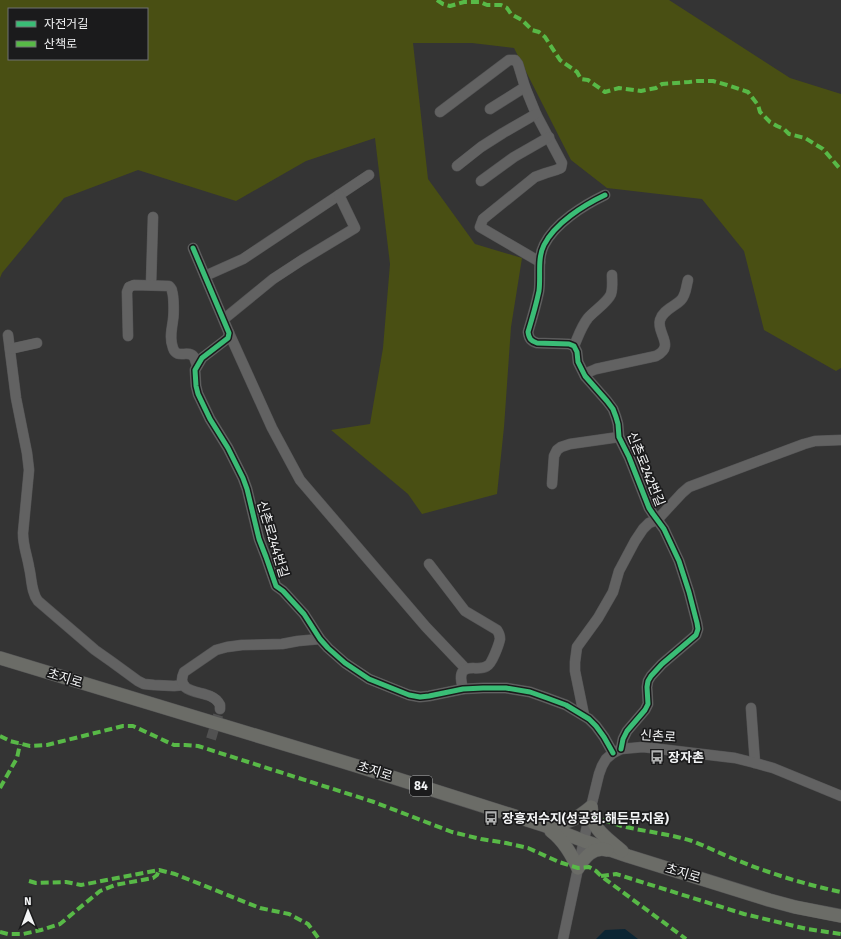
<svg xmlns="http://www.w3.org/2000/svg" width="841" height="939" font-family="'Fira Sans','Noto Sans KR',sans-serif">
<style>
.green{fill:#494f13;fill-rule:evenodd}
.water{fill:#0b2534}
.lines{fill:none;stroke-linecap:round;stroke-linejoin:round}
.minor-tunnel{stroke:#515151;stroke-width:10;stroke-dasharray:10 5;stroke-linecap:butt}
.minor-casing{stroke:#535354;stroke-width:11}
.major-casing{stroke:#535354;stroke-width:14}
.minor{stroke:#626262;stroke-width:10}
.major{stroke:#6b6c67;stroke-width:13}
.quiet{stroke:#58b947;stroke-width:4;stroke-dasharray:8 4;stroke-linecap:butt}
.cycleway-casing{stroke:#1b1b1c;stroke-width:8}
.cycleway{stroke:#3abd76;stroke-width:5}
.labels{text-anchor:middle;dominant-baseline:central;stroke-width:3.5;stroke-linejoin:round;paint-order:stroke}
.shield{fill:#1b1b1c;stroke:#b2b3b4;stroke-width:1}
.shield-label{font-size:12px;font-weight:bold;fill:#f3f4f5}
.street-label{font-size:13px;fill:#f3f4f5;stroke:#1b1b1c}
.poi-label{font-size:13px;font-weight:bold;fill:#f3f4f5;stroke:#1b1b1c;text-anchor:start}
</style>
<rect width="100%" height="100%" fill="#343434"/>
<path class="green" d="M0,0H669L790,78L841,94V368L836,371L764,330L744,251L702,199L607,188L571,160L514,48L472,43H413L428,179L475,244L522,258L511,327L504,427L497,494L422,514L408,494L331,430L370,424L383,348L390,264L375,138L306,161L236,201L138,170L64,198L2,273L0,278ZM9,9H147V59H9Z"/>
<path class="water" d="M625,929L638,939H596L605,930Z"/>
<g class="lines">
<path class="minor-tunnel" d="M211,739L220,709"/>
<defs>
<g id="minor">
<path d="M490,109L525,87"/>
<path d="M440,112L509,60H515L518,64L525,87L536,114L562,163L561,168L556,170L546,173L535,177L483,219L480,227L540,262"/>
<path d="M457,166L481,147L503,133L536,114"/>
<path d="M481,181L514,157L549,137"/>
<path d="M605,195C584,205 555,223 544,245C537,259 541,276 539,291C536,305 532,319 528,332C529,339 531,341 537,343L569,344L574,346L577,352L578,362L585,376L607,401L613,409L616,417L618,424L619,437L629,457L649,508L653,514L664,529L679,561L689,592L697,623L698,629L696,635L662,664L651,676L648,681L647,687L648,704L645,710L627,731L623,739L621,749"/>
<path d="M193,248L229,333L228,338L202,358L195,370L196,386L198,394L210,419L228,448L243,478L247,489L259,539L266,557L276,586L283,591L304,614L320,639L328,648L345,663L369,679L409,695L420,697L429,696L463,689L483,688H506L530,692L547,698L566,705L589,719L596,726L604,737L613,753"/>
<path d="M205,276L243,259L369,175"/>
<path d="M151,285L153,217"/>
<path d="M224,319L273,279L302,260L355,228L339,195"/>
<path d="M229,333L272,428L300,480L426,627L466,669"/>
<path d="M8,335L16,398L27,453L29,470L23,533C23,546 27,555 29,567C32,579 31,592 38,601L95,650L112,662L138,681L144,684L154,685L174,686L184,685"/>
<path d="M128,336L127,292L129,287L134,285L169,286C171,288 172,289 172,291C174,297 174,314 173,320C172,329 169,338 173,348C177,360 188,349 194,357C195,359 196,363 197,366"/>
<path d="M574,346C578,337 581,327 588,318C594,311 608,302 611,294C613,288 612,281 612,275"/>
<path d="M10,349L37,343"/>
<path d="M585,376L589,372L596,369L656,356C676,346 656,333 660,320C663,310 674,307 681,300C686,295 686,287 688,280"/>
<path d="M552,484L554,456L557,450L561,447L570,444L619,437"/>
<path d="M429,564L465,611L497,630C499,633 500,635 500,639C499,644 492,664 487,666C480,671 469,665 463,671C459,676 462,684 463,689"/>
<path d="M751,708L755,763"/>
<path d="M220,709V705C218,701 215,698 210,696C198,691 175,692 184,672L216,650L227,647L242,645L282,644L298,641L320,639"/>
<path d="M584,715L575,671V662L577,647L598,618L613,592L619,571L635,541L643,529L649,523L657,520L682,493L689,487L804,444L815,441L841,440"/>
<path d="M563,939L591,807L599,774L602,766L606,759L613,753L621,749L643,747L735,758L755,763L773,768L841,796"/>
</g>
<g id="major">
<path d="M0,658L357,766L543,825L584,841L628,856L769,900L795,907L841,916"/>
<path d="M591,807C592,812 592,818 594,823C599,834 613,843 622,851"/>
<path d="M546,825C568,823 574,821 591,807"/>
<path d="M551,831C564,841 571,854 578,868"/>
<path d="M578,868C584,858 593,846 607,850"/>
</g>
</defs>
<use href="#minor" class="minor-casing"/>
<use href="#major" class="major-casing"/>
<use href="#minor" class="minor"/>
<use href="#major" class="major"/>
<g class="quiet">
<path d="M437,0L443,4L450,6L464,2H480L487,5H501L507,8L511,14L522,20L532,30L539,32L545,37L560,60L577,72L581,79L588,80L605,92L619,88L641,91L656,88L662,84L689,82L697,81H713L727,85L748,92L758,105L760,112L770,122L777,126L784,129L789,134L805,138L823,149L841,170"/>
<path d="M0,736L10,741L30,746L47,745L123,726H133L174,745H185L198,746L374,802L452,832L481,839L506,843L528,848L559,862L578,868L589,867L596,871L601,876L686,939"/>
<path d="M0,788L17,758L20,744"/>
<path d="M592,815C603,820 614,824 626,827C648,832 670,834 692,841C708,847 723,855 739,861C772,874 807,885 841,892"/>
<path d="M601,876L616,874L744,914L807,929L841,934"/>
<path d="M29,881L36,883L66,882L81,885L159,870L175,874L260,908L289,914L308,924L319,939"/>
<path d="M0,932L8,934H23L41,930L60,924L100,891L115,885L153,878L157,875L159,870"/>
</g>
<defs>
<g id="cycleway">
<path d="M605,195C584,205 555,223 544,245C537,259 541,276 539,291C536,305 532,319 528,332C529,339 531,341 537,343L569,344L574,346L577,352L578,362L585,376L607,401L613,409L616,417L618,424L619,437L629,457L649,508L653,514L664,529L679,561L689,592L697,623L698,629L696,635L662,664L651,676L648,681L647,687L648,704L645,710L627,731L623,739L621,749"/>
<path d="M193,248L229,333L228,338L202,358L195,370L196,386L198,394L210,419L228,448L243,478L247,489L259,539L266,557L276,586L283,591L304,614L320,639L328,648L345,663L369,679L409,695L420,697L429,696L463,689L483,688H506L530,692L547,698L566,705L589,719L596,726L604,737L613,753"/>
</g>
</defs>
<use href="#cycleway" class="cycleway-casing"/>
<use href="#cycleway" class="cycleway"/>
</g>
<defs>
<symbol id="bus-bare" viewBox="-9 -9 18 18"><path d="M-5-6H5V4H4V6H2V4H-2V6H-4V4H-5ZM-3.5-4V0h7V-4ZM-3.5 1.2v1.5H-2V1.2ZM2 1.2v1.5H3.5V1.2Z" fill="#b0b1b1" stroke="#1b1b1c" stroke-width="2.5" paint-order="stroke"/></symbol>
</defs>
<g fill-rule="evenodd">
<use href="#bus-bare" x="647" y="747" width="20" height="20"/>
<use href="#bus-bare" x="481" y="808" width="20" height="20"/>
</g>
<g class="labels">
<rect class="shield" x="410" y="776" width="22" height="20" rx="3"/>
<g class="shield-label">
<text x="421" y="786">84</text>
</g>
<g class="street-label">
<text transform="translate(646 469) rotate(68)">신촌로242번길</text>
<text transform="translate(273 539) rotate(73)">신촌로244번길</text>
<text transform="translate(65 678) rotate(17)">초지로</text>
<text transform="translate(658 736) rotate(4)">신촌로</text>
<text transform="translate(375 771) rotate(18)">초지로</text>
<text transform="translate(683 873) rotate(17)">초지로</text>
</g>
<g class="poi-label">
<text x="668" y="757">장자촌</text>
<text x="502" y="818">장흥저수지(성공회.해든뮤지움)</text>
</g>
</g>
<rect x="8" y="8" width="140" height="52" fill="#1b1b1c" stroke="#717273"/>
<rect x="16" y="21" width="20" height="6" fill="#3abd76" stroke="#717273"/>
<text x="44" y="28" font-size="12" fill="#f3f4f5">자전거길</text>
<rect x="16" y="41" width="20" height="6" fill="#58b947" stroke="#717273"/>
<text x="44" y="48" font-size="12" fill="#f3f4f5">산책로</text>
<g transform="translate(28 911) rotate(359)" stroke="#1b1b1c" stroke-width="3" paint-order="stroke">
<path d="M0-3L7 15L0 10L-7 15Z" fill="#f3f4f5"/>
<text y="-6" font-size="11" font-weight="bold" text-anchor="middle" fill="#f3f4f5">N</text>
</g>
</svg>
